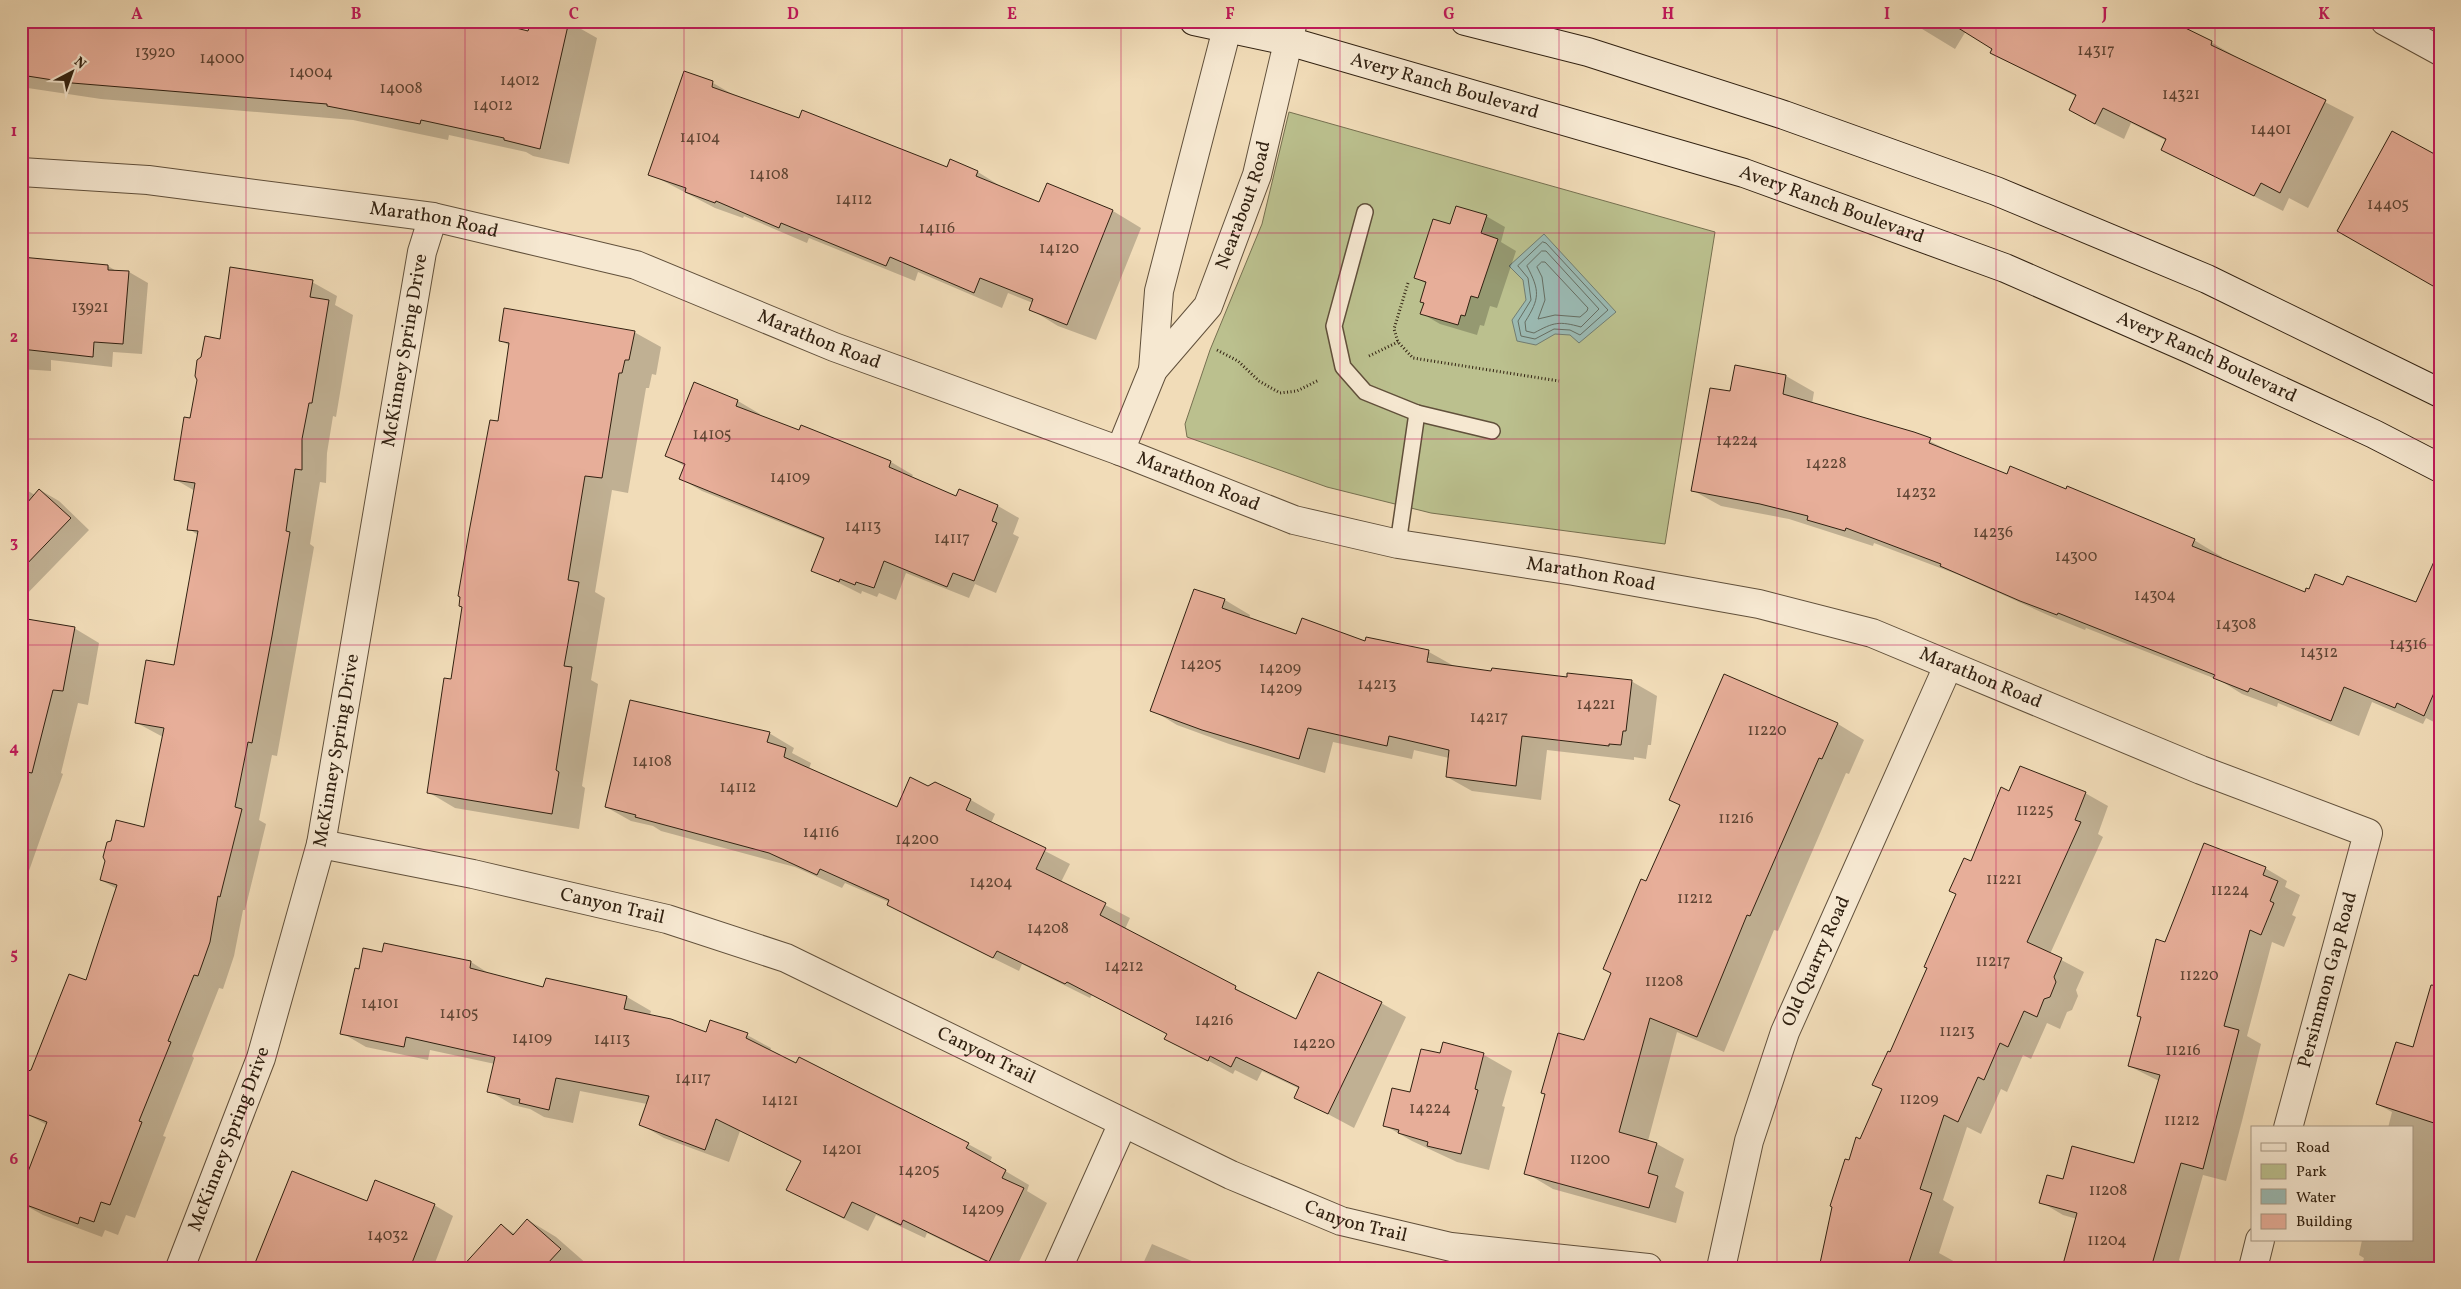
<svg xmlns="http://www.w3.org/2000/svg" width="2461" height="1289" font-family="Vollkorn,serif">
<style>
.green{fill:#bbc08e;stroke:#767050}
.water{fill:#9bbab3;stroke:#717d72}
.shadow{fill:#0003;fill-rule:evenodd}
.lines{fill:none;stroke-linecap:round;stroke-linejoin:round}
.shore{stroke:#666e62;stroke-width:1}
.building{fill:#e7ae99;stroke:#312111}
.lane-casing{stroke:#61503b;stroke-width:18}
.street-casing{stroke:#61503b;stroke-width:30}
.secondary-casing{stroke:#312111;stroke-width:30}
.path{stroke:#312111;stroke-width:3;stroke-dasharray:1 2.5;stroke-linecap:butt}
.lane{stroke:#f6e8d1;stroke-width:15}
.street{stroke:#f6e8d1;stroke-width:28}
.secondary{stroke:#f6e8d1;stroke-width:28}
.grid{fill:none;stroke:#c2185b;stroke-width:1;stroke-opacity:0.55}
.labels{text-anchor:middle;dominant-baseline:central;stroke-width:4.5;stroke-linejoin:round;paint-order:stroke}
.number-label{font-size:16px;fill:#5e4433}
.street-label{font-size:19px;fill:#312111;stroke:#f6e8d1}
.neatline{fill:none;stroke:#c2185b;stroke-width:2}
.grid-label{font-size:16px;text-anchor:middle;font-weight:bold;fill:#c2185b}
</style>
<rect width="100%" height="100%" fill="#f1dcb8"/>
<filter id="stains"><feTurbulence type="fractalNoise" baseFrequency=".004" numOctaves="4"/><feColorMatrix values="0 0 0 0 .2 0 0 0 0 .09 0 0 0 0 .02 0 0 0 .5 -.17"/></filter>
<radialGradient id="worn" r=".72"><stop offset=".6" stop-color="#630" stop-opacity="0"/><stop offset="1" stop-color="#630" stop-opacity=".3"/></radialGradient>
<path class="green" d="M1289,112L1715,232L1665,544L1431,513L1327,487L1187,437L1185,424L1210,350L1262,224Z"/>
<path class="water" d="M1544,234L1616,312L1579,343L1570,335L1555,334L1536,345L1517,341L1512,320L1526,300L1523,280L1509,266Z"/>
<g class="shadow">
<path d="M21,21L529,32L567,21L597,38L569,164L533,156L526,152L449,135L448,140L353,120L101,99L21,87Z"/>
<path d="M1909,21H2168L2211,42L2260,71L2261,69L2354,117L2308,208L2289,198L2283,211L2163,150L2167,141L2131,123L2124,139L2098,126L2070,110L2077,97L1991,53L1994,49L1966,31L1955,49Z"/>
<path d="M713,83L739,98L948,168L951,161L978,172L1005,189L1040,203L1047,185L1113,211L1141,228L1096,340L1058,326L1030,309L1033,303L1008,293L1002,308L918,272L915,281L809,238L807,243L744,216L743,218L715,208L650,174Z"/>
<path d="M1486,216L1505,227L1501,242L1516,251L1497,308L1490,306L1484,326L1480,325L1477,335L1440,324L1421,313L1427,284L1416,278L1450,226Z"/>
<path d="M21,258L108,266L118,272H129L148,283L142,354L113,352L112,367L51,360V371L21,369Z"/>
<path d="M312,282L337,296L335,305L353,315L336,417L333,416L327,453L326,483L320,482L310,544L314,547L296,650L277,756L272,755L259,820L266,824L245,910H243L234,956L223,989L219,988L192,1056L194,1058L163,1136L166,1137L135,1218L126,1215L118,1235L105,1230L102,1237L43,1215L21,1203L47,1125L21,1111V1100L32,1070L87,982L117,889L101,880L145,829L163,737L137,723L175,666L198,535L189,529L195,491L176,480L191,419L221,340Z"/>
<path d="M634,332L661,347L656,375L652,374L649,388H646L628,493L612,490L595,592L605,598L591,680L598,684L582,786L585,788L579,829L455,808L428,792L452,680L499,422L510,346L500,340Z"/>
<path d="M1786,376L1814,392L1812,404L1914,433L1959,456L2008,476L2194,540L2222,557L2221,560L2305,594L2344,587L2440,613V725L2426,718L2423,724L2372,702L2359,736L2278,703L2277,707L2242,694L2221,681L2086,628L2085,630L2050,616L1959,575L1874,543L1873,546L1789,519L1721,506L1692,490L1731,393Z"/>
<path d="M695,384L738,401L760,414L759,416L800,432L802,427L891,462L913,475L911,478L957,497L960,490L998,506L1019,518L1013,534L1019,537L996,593L975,584L969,598L906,573L896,600L879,593L877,597L862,591L861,594L813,570L825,540L702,491L681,479L686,467L666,455Z"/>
<path d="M21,487L35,495L40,490L59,501L89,530L21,600Z"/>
<path d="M1195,591L1225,600L1250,615L1249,619L1297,636L1366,642L1429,652L1454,666L1493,672L1631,681L1657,696L1651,745H1648L1646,759L1634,757V760L1547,750L1541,800L1472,791L1447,777L1449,758L1414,750L1412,759L1333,742L1325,773L1229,744L1177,725L1152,710ZM1426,658H1429L1426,668Z"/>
<path d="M21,619L74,628L99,643L88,705L78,703L61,773L63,774L24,885L29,888L21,911Z"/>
<path d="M1725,675L1838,724L1864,740L1849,774L1846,773L1778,931L1774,930L1724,1052L1677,1032L1648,1141L1657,1144L1684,1159L1675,1187L1684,1192L1676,1223L1553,1189L1526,1173L1585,1041L1647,883L1681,805Z"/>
<path d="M769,733L794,748L792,753L811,763L809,769L897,809L928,787L971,800L995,814L991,823L1070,864L1061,882L1130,918L1125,929L1296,1021L1381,1003L1406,1017L1354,1128L1296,1097L1300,1089L1262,1071L1257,1081L1235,1070L1233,1074L1166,1038L1168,1034L1092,995L1090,998L1022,964L1019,971L913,919L888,904L889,902L845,883L842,888L795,867L661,831L653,826L631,821L606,807Z"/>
<path d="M2010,792L2085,793L2108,806L2098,834L2103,837L2050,954L2084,972L2076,990L2078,996L2072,1010L2067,1012L2060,1029L2047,1023L2031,1059L2023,1055L2007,1092L2001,1089L1981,1134L1967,1127L1943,1200L1954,1207L1939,1253L1957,1263L1956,1268H1820L1850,1162L1883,1090L1890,1053L1972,863Z"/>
<path d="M2265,868L2287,881L2285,887L2300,895L2292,915L2296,917L2284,947L2272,942L2247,1036L2261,1044L2242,1121L2226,1181L2203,1175L2179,1260L2188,1268H2063L2077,1219L2063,1215L2041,1202L2064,1181L2135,1164L2159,1081L2129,1066L2142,1018L2139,1016L2165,943Z"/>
<path d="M471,962L493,976L544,989L546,979L627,997L651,1011L650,1015L707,1033L747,1035L771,1048L770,1051L968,1144L992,1157L990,1162L1029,1185L1027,1191L1047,1203L1016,1268H999L927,1233L925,1238L876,1215L868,1231L812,1203L788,1190L802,1162L740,1131L729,1162L664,1138L640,1124L647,1104L580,1091L573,1123L544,1117L530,1109L513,1105L489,1091L495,1064L430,1050L428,1060L366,1047L342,1033Z"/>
<path d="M2440,998V1268H2361L2364,1258L2359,1255L2362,1240H2412V1128H2388L2392,1112L2377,1104L2414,1049Z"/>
<path d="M1444,1044L1484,1055L1512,1071L1502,1106L1505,1107L1489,1170L1457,1162L1412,1141L1384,1125L1441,1055Z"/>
<path d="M434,1205L453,1216L433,1268H254Z"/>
<path d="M528,1220L556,1237L588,1265L586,1268H463L501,1225L515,1234Z"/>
<path d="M1152,1244L1208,1268H1141Z"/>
</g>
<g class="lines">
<g class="shore">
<path d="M1543,242L1546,243L1608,310L1580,335L1570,330L1554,329L1535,339L1521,336L1518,321L1531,300L1528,278L1518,266Z"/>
<path d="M1542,251H1546L1599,309L1581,327C1559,321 1554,322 1534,333L1526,331L1525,322C1540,298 1540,291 1527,266Z"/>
<path d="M1542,262H1545L1588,308L1587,311L1580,317L1555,315L1538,319L1545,300L1542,277L1537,267Z"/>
</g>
</g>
<g class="building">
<path d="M21,21H488L528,31L531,21H569L540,149L504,140V138L421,120L420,124L327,106V104L72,83L21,75Z"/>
<path d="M1947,21H2171L2212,41L2211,45L2326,100L2280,193L2261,183L2254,196L2161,150L2166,139L2103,108L2095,124L2069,110L2076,95L1990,53L1992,49Z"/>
<path d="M684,71L713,81L712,87L799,118L802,110L947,167L950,159L978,171L976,176L1039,202L1047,183L1113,210L1067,325L1029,310L1033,299L980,278L974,293L890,257L886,266L781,223L779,228L716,201L715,203L685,192L686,188L648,175Z"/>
<path d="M2392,131L2440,157V290L2337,231Z"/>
<path d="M1456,206L1487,215L1481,233L1498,239L1478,298L1471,296L1465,316L1461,315L1458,325L1420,314L1424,303L1420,302L1426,282L1414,278L1433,219L1450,224Z"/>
<path d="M21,257L108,265V270L129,271L123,344L94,342L93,357L21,349Z"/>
<path d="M230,267L313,280L310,297L329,300L312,403H309L302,439V470L295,469L286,531L290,532L272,636L252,743L248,742L235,807L242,809L220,897L218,896L210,942L198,976L194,975L168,1041L171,1042L139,1121L142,1122L110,1205L101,1202L94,1222L80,1217L78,1224L21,1203V1190L47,1122L21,1112L24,1090L22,1085L28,1071L31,1070L69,974L86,980L117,885L100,880L105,861L103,857L107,842L111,841L116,820L144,827L164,728L135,723L146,660L174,665L198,531L187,530L195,483L174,480L184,417L190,418L197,380L195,376L197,360L201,357L205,336L220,339Z"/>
<path d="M504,308L635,331L629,360H625L622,373H619L602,478L585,476L568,580L579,582L564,666L572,667L556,770L559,772L552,814L427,793L444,678L451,679L462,607L459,606L460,597L458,596L469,532L490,420L498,421L509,343L499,341Z"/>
<path d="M1735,365L1786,375L1783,394L1914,432L1931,438L1929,443L2007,474L2010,466L2066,489L2067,486L2195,539L2192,546L2305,592L2306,588L2309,589L2315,574L2343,585L2347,576L2416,602L2440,548V679L2424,716L2397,703L2395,708L2344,687L2331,721L2250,688L2248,692L2213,678L2215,675L2058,613L2057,615L2020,601L1940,566L1941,564L1846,528L1845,531L1807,520L1808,516L1760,504L1691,491L1710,388L1730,391Z"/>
<path d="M694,382L738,400L736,406L799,430L801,425L891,461L889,467L956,496L959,489L998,505L992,521L997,523L974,581L953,573L947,587L884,561L874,588L856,582L855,585L840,579L839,582L811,571L824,538L679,479L685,464L665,456Z"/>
<path d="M39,489L71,518L21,570V510Z"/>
<path d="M1194,589L1225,599L1222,608L1296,634L1302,618L1365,641L1366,637L1429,650L1427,662L1491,671L1492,668L1567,677V673L1632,680L1626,731H1623L1621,745L1609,744V746L1522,736L1516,786L1446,777L1449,750L1389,736L1387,746L1308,728L1299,759L1202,730L1150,711Z"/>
<path d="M21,618L75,627L63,691L53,690L32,773L21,771Z"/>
<path d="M1724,674L1838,723L1822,759L1819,758L1750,916L1747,915L1697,1037L1650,1018L1619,1132L1657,1143L1648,1173L1658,1176L1649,1208L1524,1174L1545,1094L1541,1093L1558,1033L1584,1040L1611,973L1603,969L1641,879L1646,881L1680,805L1669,800Z"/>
<path d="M630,700L770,732L767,742L786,748L784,757L897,807L910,777L928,786L935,782L971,799L966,810L1046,848L1036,869L1106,903L1100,915L1236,986L1235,989L1296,1019L1318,972L1382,1002L1328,1114L1294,1098L1299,1087L1236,1057L1231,1067L1210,1056L1208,1061L1164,1039L1167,1034L1067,982L1065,984L997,951L993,958L887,905L889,900L820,869L817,875L769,853L635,817L636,815L605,807Z"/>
<path d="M2020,766L2086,792L2075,820L2081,822L2027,942L2062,958L2054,977L2056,982L2050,997L2044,999L2037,1017L2024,1011L2008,1047L2000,1043L1984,1080L1978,1077L1958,1122L1944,1115L1920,1189L1932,1193L1907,1268H1819L1832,1207L1830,1206L1845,1159L1849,1160L1856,1137L1860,1139L1882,1089L1872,1085L1888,1051L1890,1052L1927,968L1924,967L1956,894L1949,891L1964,858L1971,861L2001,787L2009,791Z"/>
<path d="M2204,843L2266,867L2263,875L2278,881L2270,901L2274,903L2261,935L2250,930L2224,1026L2239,1030L2203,1169L2181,1163L2151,1268H2062L2077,1213L2039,1203L2047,1175L2063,1179L2072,1146L2134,1163L2160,1075L2128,1066L2141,1017L2137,1016L2156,939L2165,942Z"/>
<path d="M384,943L471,961L470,968L543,987L546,978L627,996L624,1009L671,1019L706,1032L710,1020L748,1033L746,1038L796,1063L799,1057L969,1143L966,1148L1006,1170L1002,1178L1024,1188L989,1262L903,1220L901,1225L852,1202L844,1218L786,1190L801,1161L716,1119L705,1150L639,1125L649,1096L556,1078L549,1110L519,1103L520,1099L487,1092L495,1057L406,1037L404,1047L340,1034L355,968L359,969L363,948L382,952Z"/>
<path d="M2431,985L2440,986V1125L2376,1104L2396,1042L2413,1047Z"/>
<path d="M1443,1042L1484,1053L1475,1089L1478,1090L1461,1154L1427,1146L1428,1142L1398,1133L1399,1130L1383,1126L1392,1088L1410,1092L1421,1049L1440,1053Z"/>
<path d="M292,1171L367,1201L375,1180L435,1204L410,1268H253Z"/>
<path d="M527,1219L561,1249L547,1264L551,1268H461L501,1224L513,1235Z"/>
</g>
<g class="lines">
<defs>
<g id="lane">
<path d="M1365,212L1334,326L1343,367L1365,392L1417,413L1492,431"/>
<path d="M1398,544L1417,413"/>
</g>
<g id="street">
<path d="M2385,21L2440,51"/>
<path id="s1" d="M21,172L148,180L433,217L636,265L834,347L1120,451L1294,520L1398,544L1574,571L1759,604L1872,633L2201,770L2368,833L2288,1128"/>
<path d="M1153,370L1159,291L1229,21"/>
<path id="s2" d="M1120,451L1153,370L1208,306L1257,175L1293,21"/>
<path id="s3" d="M321,844L473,874L667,919L786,958L1231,1175L1341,1221L1451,1247L1648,1268"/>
<path id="s4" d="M180,1268L261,1058L321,844L422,252L433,217"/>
<path d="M1058,1268L1123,1123"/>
<path id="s5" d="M1721,1268L1749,1141L1785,1032L1948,666"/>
<path d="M2253,1268L2260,1240"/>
</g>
<g id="secondary">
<path id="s6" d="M1194,21L1288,41L1744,173L2005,268L2190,349L2374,434L2440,468"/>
<path d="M1465,21L1588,52L1784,115L1996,191L2207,279L2440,393"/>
</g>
</defs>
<use href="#lane" class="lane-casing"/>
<use href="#street" class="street-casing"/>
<use href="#secondary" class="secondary-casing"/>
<g class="path">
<path d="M1408,283L1394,329L1398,342L1413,358L1559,381"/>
<path d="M1217,350L1238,361L1259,381L1280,393L1297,391L1319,380"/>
<path d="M1369,356L1398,342"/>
</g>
<use href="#lane" class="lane"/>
<use href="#street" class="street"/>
<use href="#secondary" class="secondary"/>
</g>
<path class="grid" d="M246,21V1268M465,21V1268M684,21V1268M902,21V1268M1121,21V1268M1340,21V1268M1559,21V1268M1777,21V1268M1996,21V1268M2215,21V1268M21,233H2440M21,439H2440M21,645H2440M21,850H2440M21,1056H2440"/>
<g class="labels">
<g class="number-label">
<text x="2096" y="51">14317</text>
<text x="155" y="53">13920</text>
<text x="222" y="59">14000</text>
<text x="311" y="73">14004</text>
<text x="520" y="81">14012</text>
<text x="401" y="89">14008</text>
<text x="2181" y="95">14321</text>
<text x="493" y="106">14012</text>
<text x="2271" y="130">14401</text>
<text x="700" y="138">14104</text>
<text x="769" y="175">14108</text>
<text x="854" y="200">14112</text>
<text x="2388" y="205">14405</text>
<text x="937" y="229">14116</text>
<text x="1059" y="249">14120</text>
<text x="90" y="308">13921</text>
<text x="712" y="435">14105</text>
<text x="1737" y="441">14224</text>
<text x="1826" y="464">14228</text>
<text x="790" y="478">14109</text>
<text x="1916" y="493">14232</text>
<text x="863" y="527">14113</text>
<text x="1993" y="533">14236</text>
<text x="952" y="539">14117</text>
<text x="2076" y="557">14300</text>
<text x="2155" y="596">14304</text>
<text x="2236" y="625">14308</text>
<text x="2408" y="645">14316</text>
<text x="2319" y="653">14312</text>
<text x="1201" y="665">14205</text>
<text x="1280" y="669">14209</text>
<text x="1377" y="685">14213</text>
<text x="1281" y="689">14209</text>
<text x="1596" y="705">14221</text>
<text x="1489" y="718">14217</text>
<text x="1767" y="731">11220</text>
<text x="652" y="762">14108</text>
<text x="738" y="788">14112</text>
<text x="2035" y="811">11225</text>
<text x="1736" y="819">11216</text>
<text x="821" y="833">14116</text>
<text x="917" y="840">14200</text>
<text x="2004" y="880">11221</text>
<text x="991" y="883">14204</text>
<text x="2230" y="891">11224</text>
<text x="1695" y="899">11212</text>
<text x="1048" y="929">14208</text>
<text x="1993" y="962">11217</text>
<text x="1124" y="967">14212</text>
<text x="2199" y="976">11220</text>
<text x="1664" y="982">11208</text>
<text x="380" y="1004">14101</text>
<text x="459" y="1014">14105</text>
<text x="1214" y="1021">14216</text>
<text x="1957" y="1032">11213</text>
<text x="532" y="1039">14109</text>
<text x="612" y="1040">14113</text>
<text x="1314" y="1044">14220</text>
<text x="2183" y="1051">11216</text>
<text x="693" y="1079">14117</text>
<text x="1919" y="1100">11209</text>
<text x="780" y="1101">14121</text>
<text x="1430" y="1109">14224</text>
<text x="2182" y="1121">11212</text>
<text x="842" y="1150">14201</text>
<text x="1590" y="1160">11200</text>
<text x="919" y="1171">14205</text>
<text x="2108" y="1191">11208</text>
<text x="983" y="1210">14209</text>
<text x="388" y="1236">14032</text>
<text x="2107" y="1241">11204</text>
</g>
<g class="street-label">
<text stroke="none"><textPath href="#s6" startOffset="259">Avery Ranch Boulevard</textPath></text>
<text stroke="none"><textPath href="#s2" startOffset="279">Nearabout Road</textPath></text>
<text stroke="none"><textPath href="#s6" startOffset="664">Avery Ranch Boulevard</textPath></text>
<text stroke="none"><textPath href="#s1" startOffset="416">Marathon Road</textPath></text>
<text stroke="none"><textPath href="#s1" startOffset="821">Marathon Road</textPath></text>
<text stroke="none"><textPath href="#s4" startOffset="948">McKinney Spring Drive</textPath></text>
<text stroke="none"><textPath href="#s6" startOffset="1069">Avery Ranch Boulevard</textPath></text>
<text stroke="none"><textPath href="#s1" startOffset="1226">Marathon Road</textPath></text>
<text stroke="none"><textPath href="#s1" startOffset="1631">Marathon Road</textPath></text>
<text stroke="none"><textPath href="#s1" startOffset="2036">Marathon Road</textPath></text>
<text stroke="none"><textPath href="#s4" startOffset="542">McKinney Spring Drive</textPath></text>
<text stroke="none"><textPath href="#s3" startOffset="298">Canyon Trail</textPath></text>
<text stroke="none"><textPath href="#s5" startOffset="322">Old Quarry Road</textPath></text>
<text transform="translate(2328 980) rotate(-75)">Persimmon Gap Road</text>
<text stroke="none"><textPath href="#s3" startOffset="702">Canyon Trail</textPath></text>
<text stroke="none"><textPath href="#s4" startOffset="138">McKinney Spring Drive</textPath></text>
<text stroke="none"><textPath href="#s3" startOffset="1108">Canyon Trail</textPath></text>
</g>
</g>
<rect width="2461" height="1289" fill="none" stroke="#f1dcb8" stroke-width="55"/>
<rect x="2251" y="1126" width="162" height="115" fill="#f6e8d1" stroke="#a79884"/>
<rect x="2261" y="1143" width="25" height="8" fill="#f6e8d1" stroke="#a79884"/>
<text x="2296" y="1152" font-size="15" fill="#312111">Road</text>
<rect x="2261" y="1164" width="25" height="15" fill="#bbc08e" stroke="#a79884"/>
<text x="2296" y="1176" font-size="15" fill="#312111">Park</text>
<rect x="2261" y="1189" width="25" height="15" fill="#9bbab3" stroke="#a79884"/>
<text x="2296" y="1202" font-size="15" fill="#312111">Water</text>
<rect x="2261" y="1214" width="25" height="15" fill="#e7ae99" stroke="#a79884"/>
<text x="2296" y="1226" font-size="15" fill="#312111">Building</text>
<g transform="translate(72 72) rotate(41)" stroke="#f6e8d1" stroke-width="4" paint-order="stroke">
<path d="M0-4L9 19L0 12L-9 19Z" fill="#312111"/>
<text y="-8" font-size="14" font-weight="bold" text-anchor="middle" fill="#312111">N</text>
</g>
<rect x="28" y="28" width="2406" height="1234" class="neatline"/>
<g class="grid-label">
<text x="137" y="19">A</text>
<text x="356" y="19">B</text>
<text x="574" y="19">C</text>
<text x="793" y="19">D</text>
<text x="1012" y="19">E</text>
<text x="1230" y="19">F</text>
<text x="1449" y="19">G</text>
<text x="1668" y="19">H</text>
<text x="1887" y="19">I</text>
<text x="2105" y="19">J</text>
<text x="2324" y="19">K</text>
<text x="14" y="136">1</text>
<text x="14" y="342">2</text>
<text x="14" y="547">3</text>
<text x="14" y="753">4</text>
<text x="14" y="959">5</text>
<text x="14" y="1164">6</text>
</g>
<rect width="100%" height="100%" filter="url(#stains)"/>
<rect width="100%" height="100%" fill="url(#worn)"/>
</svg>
